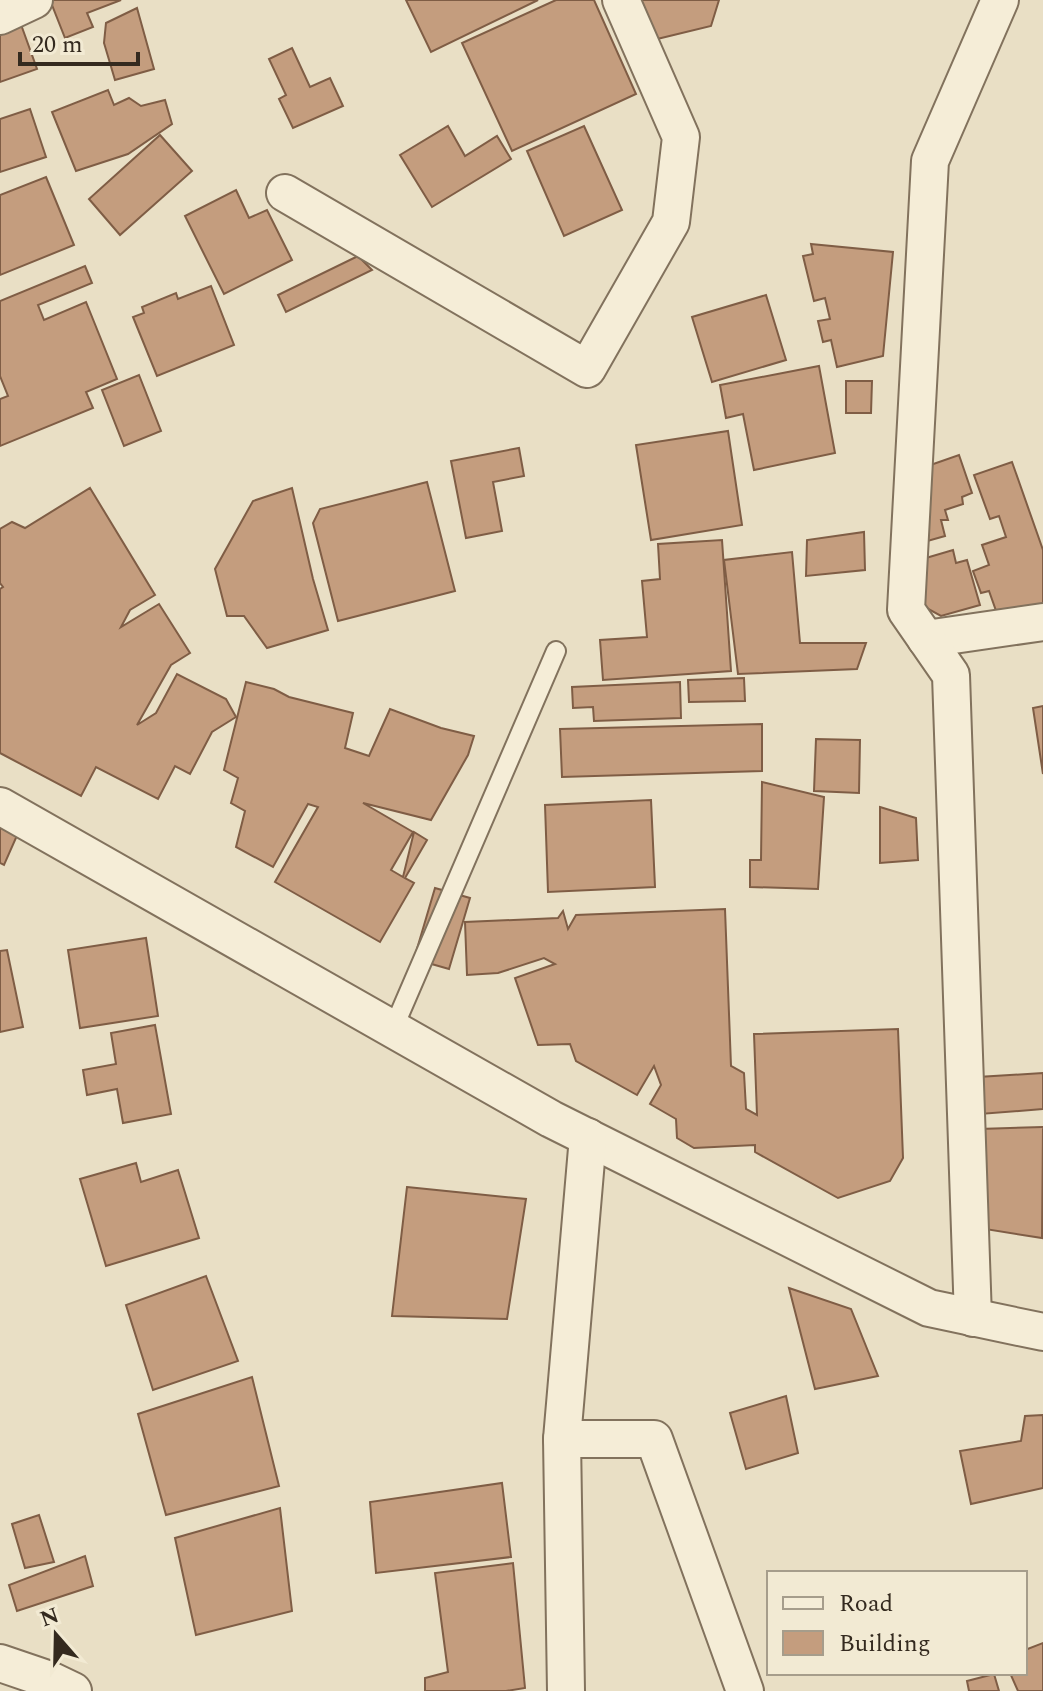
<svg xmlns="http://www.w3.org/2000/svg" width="1043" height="1691" font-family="Spectral,serif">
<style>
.building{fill:#c49d7e;stroke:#7f5d45;stroke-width:2}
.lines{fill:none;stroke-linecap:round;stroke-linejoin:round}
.lane-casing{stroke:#82725d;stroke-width:22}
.street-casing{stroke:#82725d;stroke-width:40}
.lane{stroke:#f5edd7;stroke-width:18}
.street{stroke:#f5edd7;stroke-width:36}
</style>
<rect width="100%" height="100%" fill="#e9dfc5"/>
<g class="building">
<path d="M0,0L19,19L37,69L0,82Z"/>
<path d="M50,0H121L87,13L93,27L65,38Z"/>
<path d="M406,0H538L431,52Z"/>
<path d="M556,0H594L636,94L512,151L462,43Z"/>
<path d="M640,0H719L711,26L653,40Z"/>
<path d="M137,8L154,69L115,80L104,43L106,23Z"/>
<path d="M292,48L310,87L330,78L343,106L293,128L279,99L286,95L269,59Z"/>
<path d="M108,90L114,105L129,98L141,106L165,100L172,124L128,154L76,171L52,112Z"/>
<path d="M30,109L46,157L0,172V119Z"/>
<path d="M448,126L465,156L497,136L511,159L432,207L400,155Z"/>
<path d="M584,126L622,210L564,236L527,151Z"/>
<path d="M160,135L192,171L120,235L89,199Z"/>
<path d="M46,177L74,245L0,275V195Z"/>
<path d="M236,190L249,218L267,210L292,260L224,294L185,216Z"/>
<path d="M811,244L893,252L883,356L837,367L831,340L823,342L818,321L830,319L825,298L814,301L803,256L813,254Z"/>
<path d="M358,256L372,270L286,312L278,295Z"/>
<path d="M85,266L92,283L38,305L44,320L86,302L117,379L86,392L93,408L0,446V399L8,396L0,376V301Z"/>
<path d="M211,286L234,345L157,376L133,317L144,313L142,307L176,293L178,299Z"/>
<path d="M766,295L786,360L712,382L692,317Z"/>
<path d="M819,366L835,453L754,470L743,414L726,418L720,385Z"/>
<path d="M139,375L161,431L124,446L102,390Z"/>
<path d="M846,381H872L871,413H846Z"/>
<path d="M728,431L742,525L651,540L636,445Z"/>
<path d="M519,448L524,476L493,482L502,531L466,538L451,461Z"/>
<path d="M959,455L972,493L962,497L963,504L945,510L948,520H941L945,536L917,544L919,469Z"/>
<path d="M1012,462L1043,550V607L1000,622L989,591L981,593L973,571L989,565L982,545L1006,537L999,516L990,519L974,475Z"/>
<path d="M427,482L455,591L338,621L313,523L320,509Z"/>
<path d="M90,488L155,595L130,610L121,627L159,604L190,653L171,665L137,725L156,713L177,674L226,699L236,717L212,732L190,774L175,766L158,799L96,767L81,796L0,753V589L3,587L0,583V529L12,522L25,528Z"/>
<path d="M292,488L313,579L328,630L267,648L244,616H227L215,569L253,501Z"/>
<path d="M864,532L865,570L806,576L807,540Z"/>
<path d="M722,540L731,671L603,680L600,640L647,637L642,581L660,579L658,544Z"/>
<path d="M953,550L956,563L967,560L980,605L941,616L921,605L909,563Z"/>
<path d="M792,552L800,643H866L857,669L738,674L724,560Z"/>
<path d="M744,678L745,701L689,702L688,680Z"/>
<path d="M246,682L274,689L289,697L353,713L345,748L369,756L390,709L441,728L474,736L468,755L431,820L363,803L413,832L391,870L403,877L414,832L427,840L405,878L414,883L380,942L275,882L318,807L308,804L273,867L236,847L245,811L231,803L238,778L224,770Z"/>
<path d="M680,682L681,718L594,721L593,707L573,708L572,687Z"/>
<path d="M1043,706V774L1033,708Z"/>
<path d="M762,724V771L562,777L560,729Z"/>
<path d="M816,739L860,740L859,793L814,791Z"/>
<path d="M762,782L824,797L818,889L750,887V860H761Z"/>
<path d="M651,800L655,887L548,892L545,805Z"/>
<path d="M880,807L916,818L918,860L880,863Z"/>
<path d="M0,822L19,831L4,865L0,863Z"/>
<path d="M435,888L470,898L449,969L414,959Z"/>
<path d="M725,909L731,1066L744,1073L746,1109L757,1115L754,1034L898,1029L903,1158L890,1181L838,1198L755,1152V1145L694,1148L677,1138L676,1119L650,1104L661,1085L654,1066L637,1095L576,1061L570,1044L538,1045L515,978L555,964L544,958L498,973L467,975L465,922L558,918L563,911L568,929L576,915Z"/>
<path d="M146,938L158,1016L80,1028L68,950Z"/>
<path d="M7,950L23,1027L0,1032V951Z"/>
<path d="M155,1025L171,1114L123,1123L117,1089L87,1095L83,1070L116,1064L111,1033Z"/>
<path d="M1043,1073V1109L980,1114L978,1077Z"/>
<path d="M1043,1127L1042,1238L985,1229L979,1129Z"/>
<path d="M136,1163L141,1182L178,1170L199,1238L106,1266L80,1179Z"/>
<path d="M407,1187L526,1199L507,1319L392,1316Z"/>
<path d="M206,1276L238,1361L153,1390L126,1305Z"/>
<path d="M789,1288L851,1309L878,1376L815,1389Z"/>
<path d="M252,1377L279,1486L166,1515L138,1414Z"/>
<path d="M786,1396L798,1453L746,1469L730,1413Z"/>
<path d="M1043,1415V1488L971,1504L960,1451L1021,1441L1025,1416Z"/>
<path d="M502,1483L511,1557L376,1573L370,1502Z"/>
<path d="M280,1508L292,1611L196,1635L175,1538Z"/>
<path d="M39,1515L54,1562L25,1568L12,1524Z"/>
<path d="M85,1556L93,1586L17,1611L9,1585Z"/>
<path d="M513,1563L525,1688L506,1691H425V1678L448,1672L435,1573Z"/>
<path d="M1043,1643V1691H1018L1010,1673H1025V1650Z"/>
<path d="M994,1674L999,1691H969L967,1681Z"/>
</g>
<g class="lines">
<defs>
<path id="lane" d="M393,1029L556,651"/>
<g id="street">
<path d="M0,16L34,0"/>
<path d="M285,193L587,369L671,222L681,137L621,0"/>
<path d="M926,639L1043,622"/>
<path d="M0,806L551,1119L929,1308L1043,1332"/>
<path d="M973,1318L951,675L906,610L930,161L1000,0"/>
<path d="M562,1439H654L745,1691"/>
<path d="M0,1663L50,1680L73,1691"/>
<path d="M566,1691L562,1439L588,1137"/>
</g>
</defs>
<use href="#lane" class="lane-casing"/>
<use href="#street" class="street-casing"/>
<use href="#lane" class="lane"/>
<use href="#street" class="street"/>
</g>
<rect x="767" y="1571" width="260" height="104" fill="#f2ead3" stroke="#a69d8b" stroke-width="2"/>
<rect x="783" y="1597" width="40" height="12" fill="#f5edd7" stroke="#a69d8b" stroke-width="2"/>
<text x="839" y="1611" font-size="24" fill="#342a1f">Road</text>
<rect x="783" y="1631" width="40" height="24" fill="#c49d7e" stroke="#a69d8b" stroke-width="2"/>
<text x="839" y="1651" font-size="24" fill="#342a1f">Building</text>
<g transform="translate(56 1635) rotate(340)" stroke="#f2ead3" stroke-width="6" paint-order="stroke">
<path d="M0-6L14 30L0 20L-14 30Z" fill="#342a1f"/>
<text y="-12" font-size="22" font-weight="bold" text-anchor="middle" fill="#342a1f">N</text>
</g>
<path d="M20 52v12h118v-12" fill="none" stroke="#342a1f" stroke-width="4"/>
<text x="32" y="52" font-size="24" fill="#342a1f" stroke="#f2ead3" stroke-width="6" paint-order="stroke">20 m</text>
</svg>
